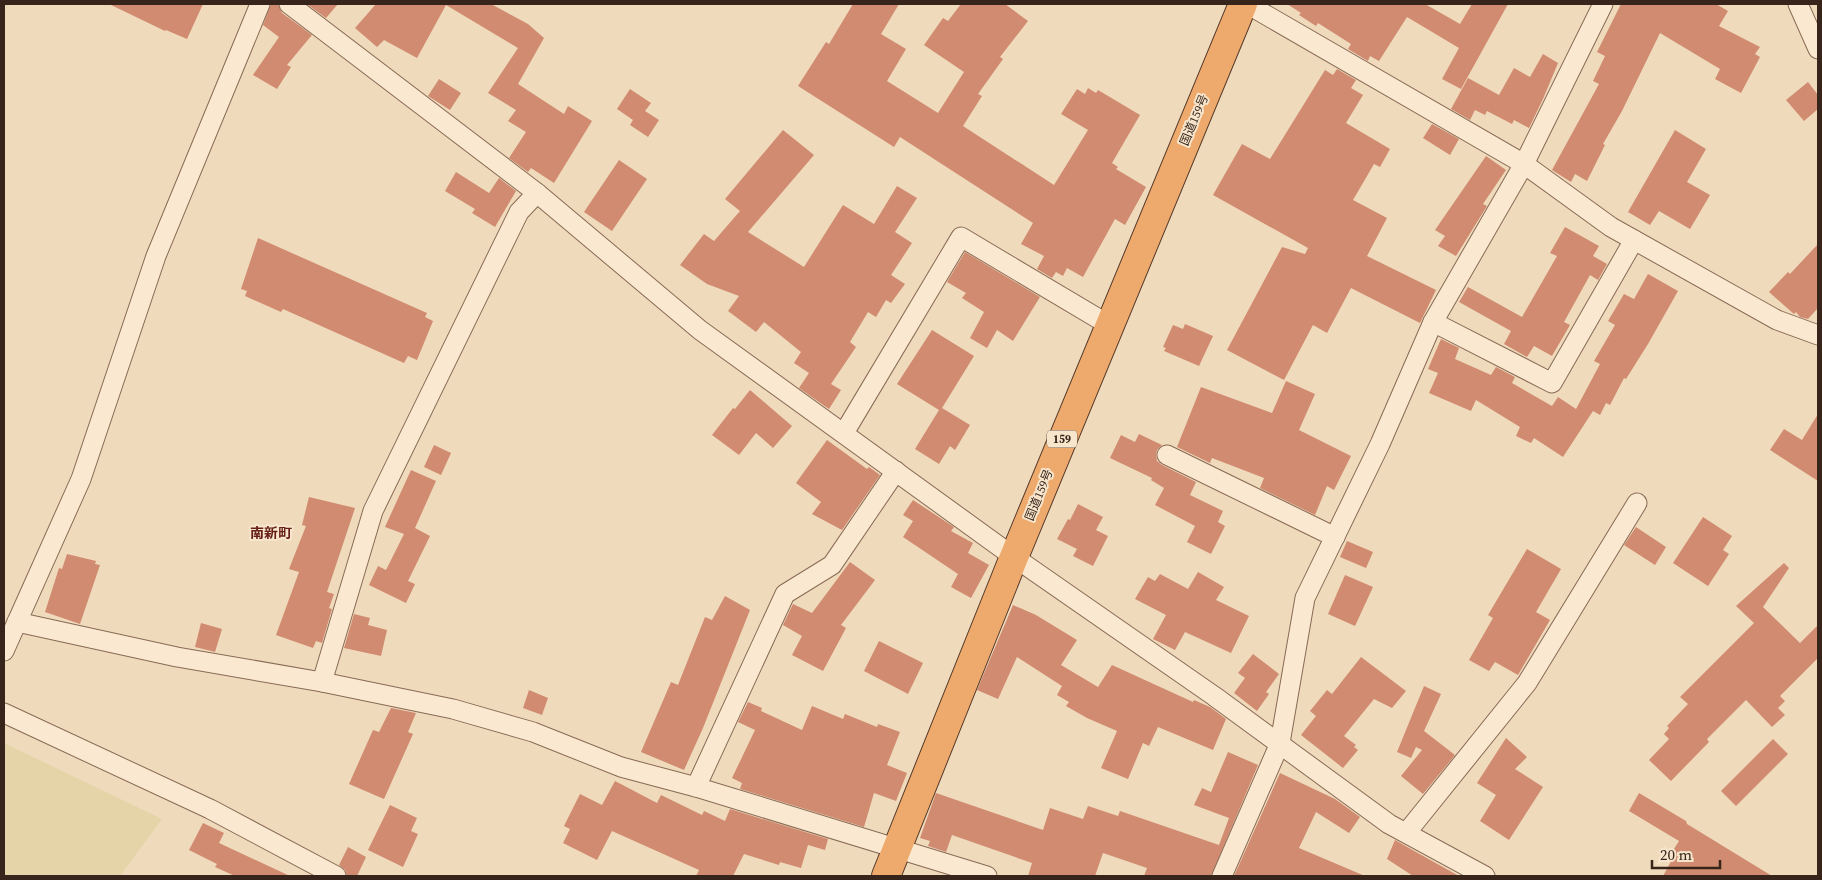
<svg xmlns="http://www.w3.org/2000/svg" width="1822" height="880" font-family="'Source Serif 4','Noto Sans JP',serif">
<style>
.farmland{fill:#e6d4a9}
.building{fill:#d08b70}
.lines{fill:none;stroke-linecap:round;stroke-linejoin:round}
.minor-casing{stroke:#886a55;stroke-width:21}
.trunk-casing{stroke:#55392a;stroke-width:30}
.minor{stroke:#fbe8d0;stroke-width:19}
.trunk{stroke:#eeaa6c;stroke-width:28}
.labels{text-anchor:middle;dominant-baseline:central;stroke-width:4;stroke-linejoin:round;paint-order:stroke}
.shield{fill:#f7e5cc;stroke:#715f50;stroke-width:1}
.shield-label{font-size:11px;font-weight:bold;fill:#37251b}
.street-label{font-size:12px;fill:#37251b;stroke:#f7e5cc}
.neighbourhood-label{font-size:14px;font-weight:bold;fill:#661e18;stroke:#f7e5cc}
</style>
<rect width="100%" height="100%" fill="#f0dabc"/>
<path class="farmland" d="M4,743L162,819L120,876H4Z"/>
<g class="building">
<path d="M109,4H203L187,39L166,30L165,31Z"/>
<path d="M271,4H278L282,13L312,35L287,65L291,67L277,89L253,75L279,37L263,25Z"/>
<path d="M307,4H338L326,18Z"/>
<path d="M376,4H491L528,24L544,38L518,84L564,114L568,106L592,121L554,183L531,168L528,172L509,158L526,132L508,121L516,110L488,93L518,48L446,5L417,58L384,40L377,47L355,28Z"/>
<path d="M853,4H899L881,34L906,49L887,81L938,113L964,72L924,45L943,18L948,21L961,4H1005L1028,21L1000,57L1003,59L978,94L982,96L963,126L1054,185L1088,130L1061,114L1077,89L1085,94L1088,88L1096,93L1098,90L1140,115L1112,163L1118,167L1116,169L1146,187L1125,225L1115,219L1083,277L1067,268L1063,276L1056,272L1052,278L1037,269L1044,256L1021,244L1033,223L900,137L894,147L798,86L826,42L829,44Z"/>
<path d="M1287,4H1425L1460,24L1472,4H1508L1461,89L1442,79L1459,48L1407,17L1379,61L1370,56L1368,61L1348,49L1351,44L1318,23L1316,26L1299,15L1301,13Z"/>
<path d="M1621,4H1716L1728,11L1719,26L1760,47L1755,54L1760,57L1741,93L1715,79L1720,69L1660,33L1622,111L1603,144L1605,145L1587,181L1575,174L1571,182L1552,170L1599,84L1593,81L1605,56L1597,52Z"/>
<path d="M1543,54L1558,63L1543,99L1529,128L1514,120L1512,124L1487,111L1485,115L1475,110L1470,120L1451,109L1468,78L1499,95L1514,68L1530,77Z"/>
<path d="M1337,69L1356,80L1351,88L1363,95L1346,123L1390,149L1380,167L1374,164L1353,200L1387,218L1367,256L1436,290L1420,323L1351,288L1327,333L1313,325L1284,380L1227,350L1282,247L1305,254L1308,248L1213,195L1242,144L1270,159L1325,70L1333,75Z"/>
<path d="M439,79L461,93L450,110L428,96Z"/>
<path d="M1808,82L1818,95V109L1804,121L1786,100Z"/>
<path d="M630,89L651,103L645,111L659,120L648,137L630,125L633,120L617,109Z"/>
<path d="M1432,124L1459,139L1450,155L1423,138Z"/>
<path d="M783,130L814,155L748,232L804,267L843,205L874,224L897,186L917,198L895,232L912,243L891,275L905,284L891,303L886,300L876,317L868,312L850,342L856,347L831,384L841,390L829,409L799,388L809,373L794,363L801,352L764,322L756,332L728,311L739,296L707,284L680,265L704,234L714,241L740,211L725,199Z"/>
<path d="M1675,130L1706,149L1687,182L1710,195L1690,229L1659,211L1650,225L1628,212Z"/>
<path d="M1486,156L1506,170L1483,204L1487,206L1456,256L1438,246L1445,236L1435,230Z"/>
<path d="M619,160L647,179L612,231L584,212Z"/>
<path d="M456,172L489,193L499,178L516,191L495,227L472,213L475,209L445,191Z"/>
<path d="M1565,227L1599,246L1593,256L1607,264L1598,280L1590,275L1564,322L1570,325L1552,356L1534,346L1527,357L1504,344L1511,331L1459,302L1468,287L1522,317L1557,256L1550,253Z"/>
<path d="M258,238L427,313L425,317L433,321L417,360L408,356L404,363L283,309L281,312L245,296L247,291L241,289Z"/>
<path d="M1818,244V308L1808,319L1800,317L1796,312L1794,314L1769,292L1788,272L1790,274Z"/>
<path d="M965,252L1040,297L1013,341L997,330L987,348L970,338L984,312L962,298L966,293L947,282Z"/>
<path d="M1648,274L1678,291L1648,344L1626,379L1624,378L1610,405L1606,403L1600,415L1593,411L1563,457L1534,438L1531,443L1516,436L1520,427L1476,400L1471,411L1429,393L1438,373L1428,369L1441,339L1459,348L1455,359L1491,375L1496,367L1515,377L1512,383L1552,406L1558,397L1576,409L1600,364L1594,361L1615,325L1608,321L1624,294L1634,299Z"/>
<path d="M1185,324L1213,336L1199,366L1164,351L1166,348L1163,347L1173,325L1183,329Z"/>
<path d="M932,330L974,356L942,408L970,425L955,450L950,446L939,464L915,449L939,410L897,384Z"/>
<path d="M1286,381L1315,394L1299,430L1351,456L1334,490L1327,486L1315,515L1260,488L1264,478L1212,458L1210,463L1208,462L1177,447L1201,387L1272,413Z"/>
<path d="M750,390L792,426L773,448L756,433L739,455L712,435L733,408L735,409Z"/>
<path d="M1818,414V481L1770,450L1784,429L1802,440Z"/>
<path d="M1139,434L1162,445L1157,450L1156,455L1157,461L1162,465L1196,482L1190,495L1223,511L1218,522L1225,526L1211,554L1187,542L1195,526L1155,505L1164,488L1151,480L1152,478L1110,458L1121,435L1135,442Z"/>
<path d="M827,440L867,469L869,467L880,475L842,530L812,514L821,502L796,483Z"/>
<path d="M434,445L451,453L441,475L424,467Z"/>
<path d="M411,470L436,481L415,528L430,536L408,581L415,584L406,603L369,585L378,566L386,570L404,534L385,527Z"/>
<path d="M309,497L355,508L327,592L334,594L329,608L332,609L322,643L316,641L313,648L276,635L299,572L289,569L306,526L302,525Z"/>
<path d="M913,500L954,527L951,531L973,543L968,553L989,565L971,598L951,587L958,574L903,537L913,521L903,515Z"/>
<path d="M1078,504L1103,517L1096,530L1108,536L1093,566L1073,556L1077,549L1057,539L1068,519L1070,520Z"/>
<path d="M1703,517L1732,536L1723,550L1729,554L1708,586L1673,563Z"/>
<path d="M1636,527L1666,547L1655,565L1624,545Z"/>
<path d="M1347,541L1373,552L1366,568L1340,557Z"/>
<path d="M1527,549L1561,569L1536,612L1550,620L1518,675L1495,662L1489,671L1469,660L1493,618L1488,615Z"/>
<path d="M67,554L96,561L95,564L100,565L80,624L45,612L59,568L62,569Z"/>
<path d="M850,562L875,580L841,625L846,628L823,671L792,655L802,636L783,625L793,604L812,613Z"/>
<path d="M1784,563L1789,568L1763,607L1800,643L1818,625V658L1780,696L1785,701L1778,708L1785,715L1772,727L1746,700L1707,739L1709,742L1671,781L1649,760L1669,739L1664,734L1669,728L1667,726L1688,704L1680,697L1754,623L1736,606Z"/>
<path d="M1198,572L1224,587L1216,600L1249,616L1231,653L1185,632L1175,650L1153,639L1166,615L1135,599L1148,577L1155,581L1160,574L1188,589Z"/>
<path d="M1345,575L1373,587L1355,626L1328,614Z"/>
<path d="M725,596L750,610L703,728L684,770L641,752L671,682L678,685L705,617L712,620Z"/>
<path d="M1013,605L1036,615L1077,640L1061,665L1098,687L1112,665L1193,702L1194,700L1210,707L1226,719L1213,750L1158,727L1149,746L1143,743L1128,779L1101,768L1117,731L1087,718L1066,706L1069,702L1057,695L1062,686L1017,657L998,699L977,690Z"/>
<path d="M354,614L370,618L368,625L387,630L381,656L344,648Z"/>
<path d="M201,623L222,629L215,652L195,647Z"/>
<path d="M879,641L923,663L908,694L864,671Z"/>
<path d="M1253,654L1279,674L1266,692L1269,694L1257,711L1234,693L1245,678L1238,673Z"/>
<path d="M1361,657L1406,691L1392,708L1374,699L1344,736L1356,745L1354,747L1358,750L1343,768L1301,735L1316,716L1310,711L1327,690L1332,694Z"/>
<path d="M1424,686L1441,694L1424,731L1455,755L1423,794L1401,776L1422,750L1416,747L1411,758L1397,752Z"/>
<path d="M529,690L548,698L542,715L523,708Z"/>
<path d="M748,702L762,708L761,711L802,730L812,706L843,719L845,714L877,727L878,724L900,732L887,765L907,773L896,801L874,793L864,827L740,789L742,783L732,778L755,730L738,722Z"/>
<path d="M391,708L416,713L408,732L413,734L384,799L349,784L373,730L379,732Z"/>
<path d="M1506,738L1527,757L1515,769L1543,787L1509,840L1480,821L1496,795L1477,783Z"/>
<path d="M1773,739L1788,754L1736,806L1721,791Z"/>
<path d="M1228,752L1258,765L1211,876H1144L1147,868L1103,853L1095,876H1028L1032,863L952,835L946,852L928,846L930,841L920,838L936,793L1043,830L1050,808L1083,819L1088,806L1118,816L1120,811L1219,845L1229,818L1194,805L1202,788L1211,792Z"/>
<path d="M1280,773L1335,799L1360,817L1349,833L1316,812L1299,848L1365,876H1234Z"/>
<path d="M615,781L657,803L661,795L702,815L704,811L725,821L730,809L828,839L825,850L808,845L801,868L780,862L779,865L744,854L733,876H696L699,870L612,831L597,860L563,843L570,829L564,826L580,794L602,805Z"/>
<path d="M1639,793L1686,821L1687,824L1772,876H1663L1675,854L1672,852L1679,841L1629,811Z"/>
<path d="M390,805L417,818L411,831L418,834L403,867L368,850Z"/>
<path d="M203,823L224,833L219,843L290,876H235L215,867L217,864L189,850Z"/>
<path d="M1395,840L1416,852L1459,876H1413L1387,859Z"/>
<path d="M348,847L366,857L357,876H347L345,870L339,865Z"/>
</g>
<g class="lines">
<defs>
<g id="minor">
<path d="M289,4L537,193L700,330L1014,557L1214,696L1389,824L1485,876"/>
<path d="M1247,4L1524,164L1611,227L1777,320L1818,335"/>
<path d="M1798,4L1818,49"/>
<path d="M1433,322L1552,383L1634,240"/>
<path d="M844,433L961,237L1109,325"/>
<path d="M1167,455L1335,537"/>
<path d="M17,622L177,657L322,682L453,709L533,732L621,767L696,787L987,876"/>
<path d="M4,651L81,479L156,256L260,4"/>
<path d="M322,682L373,511L519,212L537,193"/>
<path d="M4,713L210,809L336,876"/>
<path d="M696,787L785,594L832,565L896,471"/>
<path d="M1407,832L1527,683L1637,503"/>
<path d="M1222,876L1280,743L1305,598L1380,444L1433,322L1524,164L1603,4"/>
</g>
<path id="trunk" d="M886,876L1014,557L1243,4"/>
</defs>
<use href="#minor" class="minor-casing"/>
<use href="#trunk" class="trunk-casing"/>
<use href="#minor" class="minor"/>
<use href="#trunk" class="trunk"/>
</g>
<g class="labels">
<rect class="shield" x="1047" y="430.5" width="30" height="17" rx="4"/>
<g class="shield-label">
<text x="1062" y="439">159</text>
</g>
<g class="street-label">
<text transform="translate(1194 120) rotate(-67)">国道159号</text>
<text transform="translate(1039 495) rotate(-68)">国道159号</text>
</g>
<g class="neighbourhood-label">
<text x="271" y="533">南新町</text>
</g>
</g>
<rect width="1822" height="880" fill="none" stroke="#37251b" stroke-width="10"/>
<path d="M1652 860v8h68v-8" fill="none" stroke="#37251b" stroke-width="2.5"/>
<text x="1660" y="860" font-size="15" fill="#37251b" stroke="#f7e5cc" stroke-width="4" paint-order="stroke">20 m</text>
</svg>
